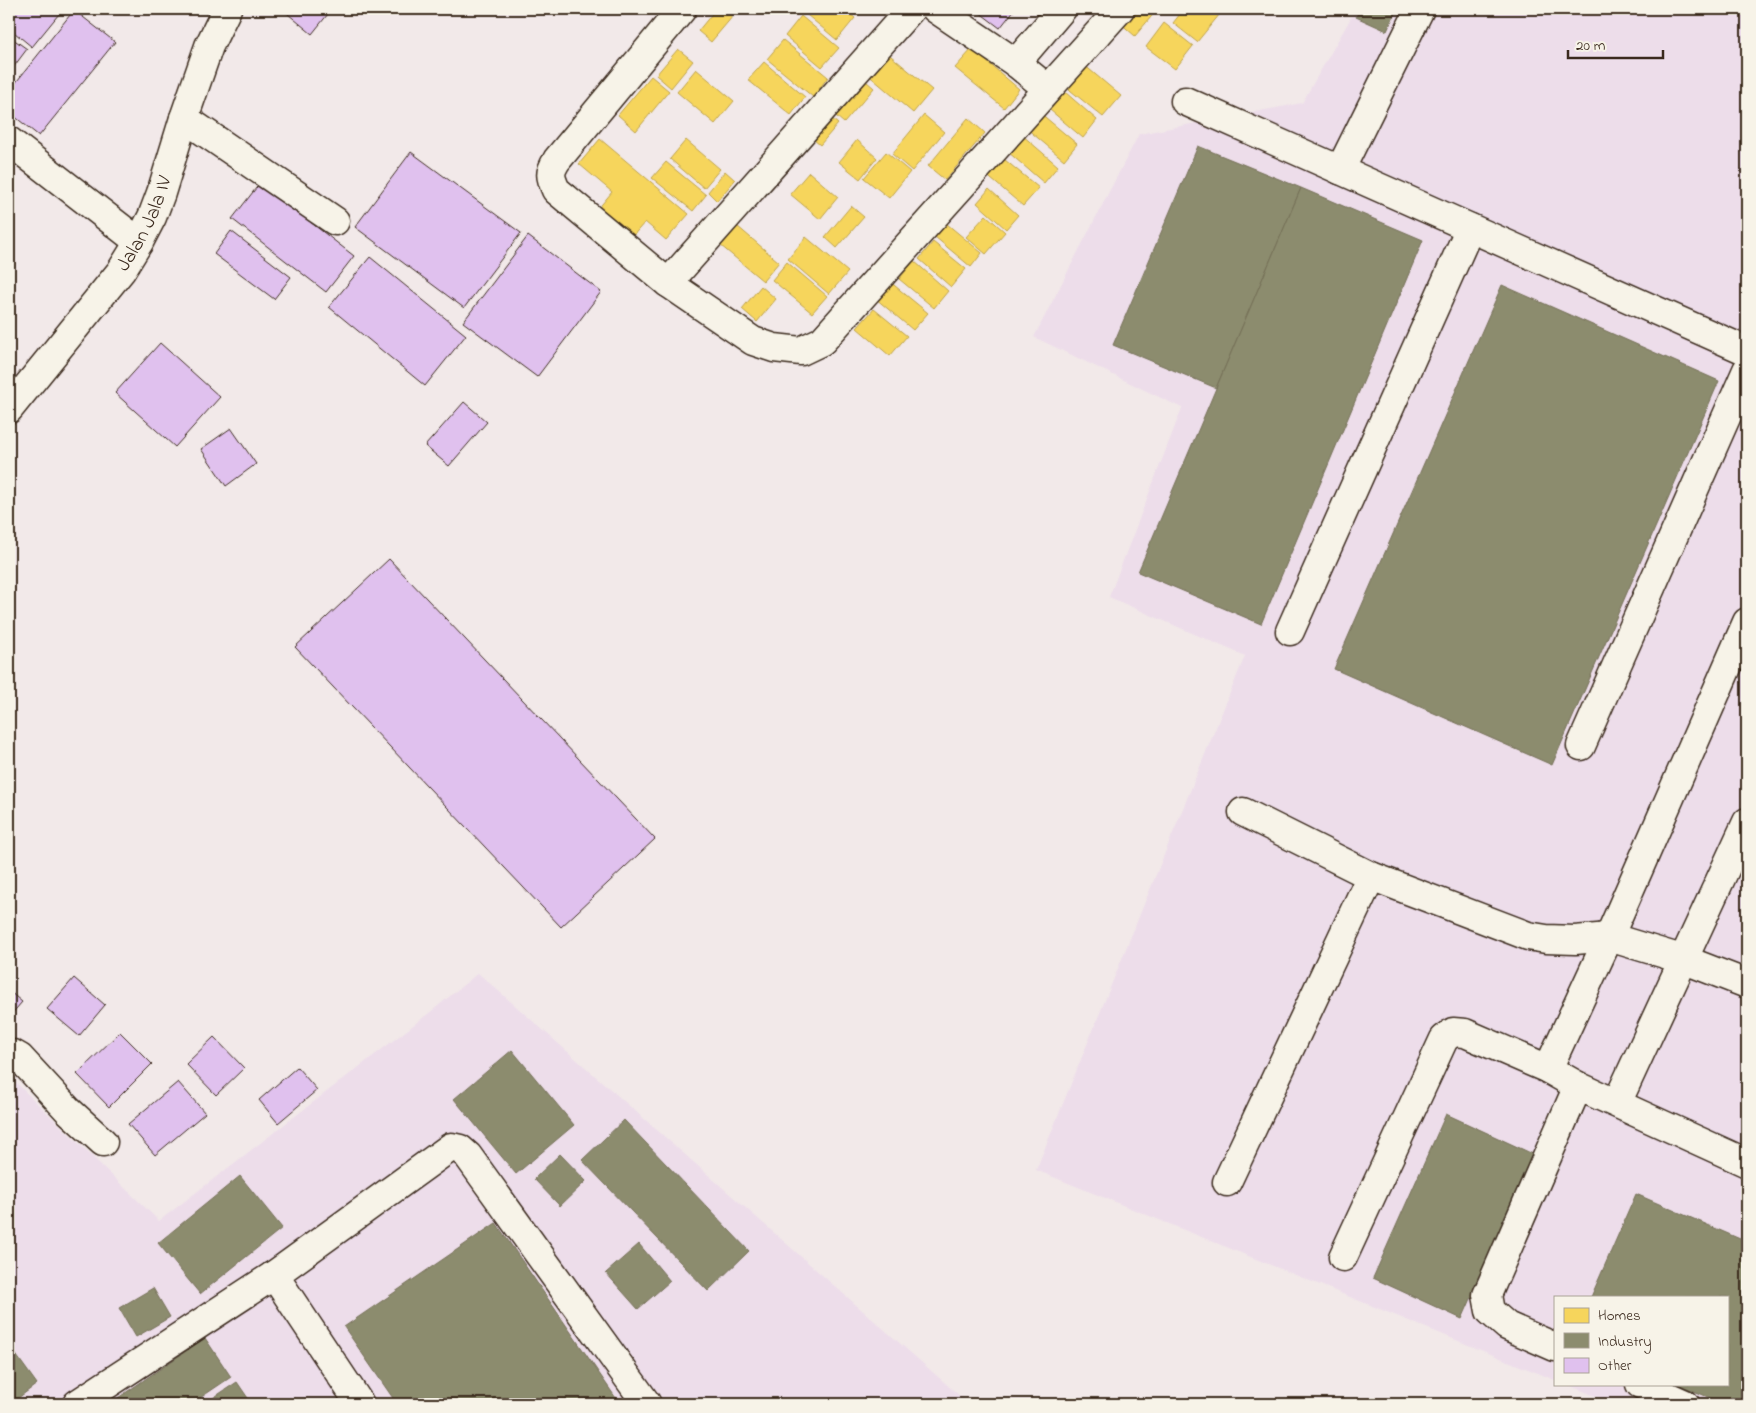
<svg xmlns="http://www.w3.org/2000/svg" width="1756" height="1413" font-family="'Indie Flower',sans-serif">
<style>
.built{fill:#edddea}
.homes{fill:#f6d55c;stroke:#bea249}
.industry{fill:#8c8c6e;stroke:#746f56}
.building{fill:#e0c1ee;stroke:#3b2a1e}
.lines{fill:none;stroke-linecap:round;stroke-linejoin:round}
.minor-casing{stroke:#3b2a1e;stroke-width:31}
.minor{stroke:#f7f3e8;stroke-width:28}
.labels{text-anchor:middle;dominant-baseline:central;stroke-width:5;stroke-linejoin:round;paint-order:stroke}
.street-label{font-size:20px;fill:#3b2a1e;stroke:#f7f3e8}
</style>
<rect width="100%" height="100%" fill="#f2e9e9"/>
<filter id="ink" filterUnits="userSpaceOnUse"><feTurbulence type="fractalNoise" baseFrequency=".02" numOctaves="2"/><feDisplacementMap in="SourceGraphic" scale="10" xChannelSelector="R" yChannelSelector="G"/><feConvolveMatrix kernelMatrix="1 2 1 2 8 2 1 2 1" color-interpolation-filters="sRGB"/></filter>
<g filter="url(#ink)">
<g class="built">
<path d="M1356,9H1747V1404H1615L1566,1384H1727V1297H1555V1380L1036,1170L1245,656L1109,597L1182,408L1034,337L1139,134L1302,103Z"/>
<path d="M478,973L969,1404H9V1076L159,1221L433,1010Z"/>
</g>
<g class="homes">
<path d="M716,9H724L733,16L711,42L698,31Z"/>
<path d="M813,9H844L855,18L837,40L807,15Z"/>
<path d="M1129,9H1154L1156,11L1135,36L1118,21Z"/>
<path d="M1184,9H1224L1197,42L1173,23Z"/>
<path d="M801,16L839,48L822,67L785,36Z"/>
<path d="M1164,23L1193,46L1175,69L1146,47Z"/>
<path d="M783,40L828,77L813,97L767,59Z"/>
<path d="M678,49L693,61L671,88L656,75Z"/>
<path d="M972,49L1019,89L1004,108L955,68Z"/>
<path d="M885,51L932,90L913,113L866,73Z"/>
<path d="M764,62L805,97L791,115L748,80Z"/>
<path d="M1083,64L1121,96L1103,117L1065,86Z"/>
<path d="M696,69L734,101L715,124L677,92Z"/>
<path d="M859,75L874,88L844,123L829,110Z"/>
<path d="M651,76L669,91L636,131L618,115Z"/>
<path d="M1065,92L1097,120L1083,138L1050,110Z"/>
<path d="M1039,112L1077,144L1064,160L1026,128Z"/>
<path d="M825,113L838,124L820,145L807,134Z"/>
<path d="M924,115L944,132L912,171L892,154Z"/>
<path d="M968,118L985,133L945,180L928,166Z"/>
<path d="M1022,135L1058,166L1044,183L1008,152Z"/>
<path d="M600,139L689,214L666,240L645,222L631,238L597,210L612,192L579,164Z"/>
<path d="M686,140L720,169L704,188L670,159Z"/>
<path d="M857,140L877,158L860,179L839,162Z"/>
<path d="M886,152L910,172L889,198L864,178Z"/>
<path d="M999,155L1039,188L1023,206L984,173Z"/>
<path d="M666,162L706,195L693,211L652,178Z"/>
<path d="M725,171L735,180L717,201L708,192Z"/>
<path d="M809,172L838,197L820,219L790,194Z"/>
<path d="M989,189L1018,215L1006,229L977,203Z"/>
<path d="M851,206L864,217L837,248L825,237Z"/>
<path d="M986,215L1005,232L986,254L966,237Z"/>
<path d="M947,224L982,253L971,267L935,237Z"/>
<path d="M737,226L779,262L763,281L720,245Z"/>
<path d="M806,237L848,272L829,294L788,259Z"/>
<path d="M933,242L966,269L951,287L919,259Z"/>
<path d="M914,261L948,291L934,308L899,279Z"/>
<path d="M787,262L827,296L812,313L772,280Z"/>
<path d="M889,281L928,313L913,330L875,298Z"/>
<path d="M761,286L776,299L757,322L742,309Z"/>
<path d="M874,309L907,336L890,356L857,328Z"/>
</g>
<g class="industry">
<path d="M1360,9H1397L1387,31L1356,17Z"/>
<path d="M1198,146L1301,188L1216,388L1113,345Z"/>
<path d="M1301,188L1423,240L1261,624L1138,572Z"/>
<path d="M1502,285L1719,381L1552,765L1334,669Z"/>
<path d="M512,1050L574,1125L516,1174L454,1099Z"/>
<path d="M1446,1114L1535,1155L1462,1319L1373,1278Z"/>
<path d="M624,1120L749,1251L708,1291L582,1160Z"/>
<path d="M560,1154L586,1181L560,1206L534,1179Z"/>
<path d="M240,1176L282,1228L200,1294L158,1243Z"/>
<path d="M1636,1194L1747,1242V1404H1724L1678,1384H1727V1297H1591Z"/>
<path d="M496,1223L620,1404H397L344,1327Z"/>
<path d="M639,1244L670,1281L638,1309L606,1273Z"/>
<path d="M153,1288L170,1317L136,1337L119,1308Z"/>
<path d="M205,1338L231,1377L191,1404H122L118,1398Z"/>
<path d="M9,1345L37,1384L10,1404H9Z"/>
<path d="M237,1382L252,1404H204Z"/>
</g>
<g class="building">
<path d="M9,9H63L32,47L9,28Z"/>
<path d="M282,9H332L312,34Z"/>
<path d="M975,9H1015L1000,28Z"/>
<path d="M74,10L115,42L39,136L9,112V91Z"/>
<path d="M9,36L27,49L9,73Z"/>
<path d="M411,152L521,233L464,308L355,227Z"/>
<path d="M260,183L354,256L326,292L232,219Z"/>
<path d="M231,231L291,277L274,299L214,254Z"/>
<path d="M528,236L601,292L537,377L463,322Z"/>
<path d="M370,257L466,335L425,386L329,307Z"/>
<path d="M160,343L220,397L175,447L115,393Z"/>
<path d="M464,402L487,422L449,466L425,446Z"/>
<path d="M231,428L256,464L226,486L201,449Z"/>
<path d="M389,559L655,839L561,927L295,647Z"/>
<path d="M74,978L105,1005L79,1036L47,1009Z"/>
<path d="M9,991L22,1002L9,1017Z"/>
<path d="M120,1032L152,1064L109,1107L77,1074Z"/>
<path d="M214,1037L244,1068L216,1095L186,1064Z"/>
<path d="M297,1067L317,1090L278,1123L259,1100Z"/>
<path d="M178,1082L205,1113L155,1155L128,1124Z"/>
</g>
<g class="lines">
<defs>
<g id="minor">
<path d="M682,9L557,160C549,173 550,176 556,190L668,283L753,341L774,348L801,351L822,341L1120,9"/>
<path d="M936,9L1016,63L1048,89"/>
<path d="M1016,63L1062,9"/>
<path d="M1185,101L1747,351"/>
<path d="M184,118L335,221"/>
<path d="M9,141L139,242"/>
<path d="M1340,170L1420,9"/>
<path d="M668,283L911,9"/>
<path id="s1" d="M9,409L121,271L139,242L152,217L161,193L184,118L209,46L227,9"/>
<path d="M1290,631L1470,228"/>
<path d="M1581,746L1747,370"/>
<path d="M1243,812L1371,876L1528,936L1546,939L1575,940L1609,937L1685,960L1747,984"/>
<path d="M9,1055L13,1054L20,1058L68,1110L103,1142"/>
<path d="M1548,1069L1609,937L1747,622"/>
<path d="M1617,1103L1747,822"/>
<path d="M1227,1182L1371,876"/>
<path d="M1343,1257L1444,1039L1453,1032L1465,1033L1548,1069L1578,1086L1747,1163"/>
<path d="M274,1275L360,1404"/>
<path d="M1555,1347L1507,1326L1490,1311L1487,1295L1578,1086"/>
<path d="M1640,1384L1685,1404"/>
<path d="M77,1404L274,1275L451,1147L460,1149L468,1156L647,1404"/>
</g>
</defs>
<use href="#minor" class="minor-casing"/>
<use href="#minor" class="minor"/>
</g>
</g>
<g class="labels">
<g class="street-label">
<text stroke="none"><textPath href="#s1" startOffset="231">Jalan Jala IV</textPath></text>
</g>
</g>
<rect width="1756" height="1413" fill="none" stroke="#f7f3e8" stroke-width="30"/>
<rect x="15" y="15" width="1726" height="1383" fill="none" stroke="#3b2a1e" stroke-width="2" filter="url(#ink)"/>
<rect x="1554" y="1296" width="175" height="90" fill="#f7f3e8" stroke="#aca397"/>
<rect x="1564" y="1308" width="25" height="15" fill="#f6d55c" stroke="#aca397"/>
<text x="1598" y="1320" font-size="15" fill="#3b2a1e">Homes</text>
<rect x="1564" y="1333" width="25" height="15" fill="#8c8c6e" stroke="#aca397"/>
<text x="1598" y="1346" font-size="15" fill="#3b2a1e">Industry</text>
<rect x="1564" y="1358" width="25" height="15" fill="#e0c1ee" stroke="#aca397"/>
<text x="1598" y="1370" font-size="15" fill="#3b2a1e">Other</text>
<path d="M1568 50v8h95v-8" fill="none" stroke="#3b2a1e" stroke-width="2.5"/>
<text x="1576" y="50" font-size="15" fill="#3b2a1e" stroke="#f7f3e8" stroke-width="4" paint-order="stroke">20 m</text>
</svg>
